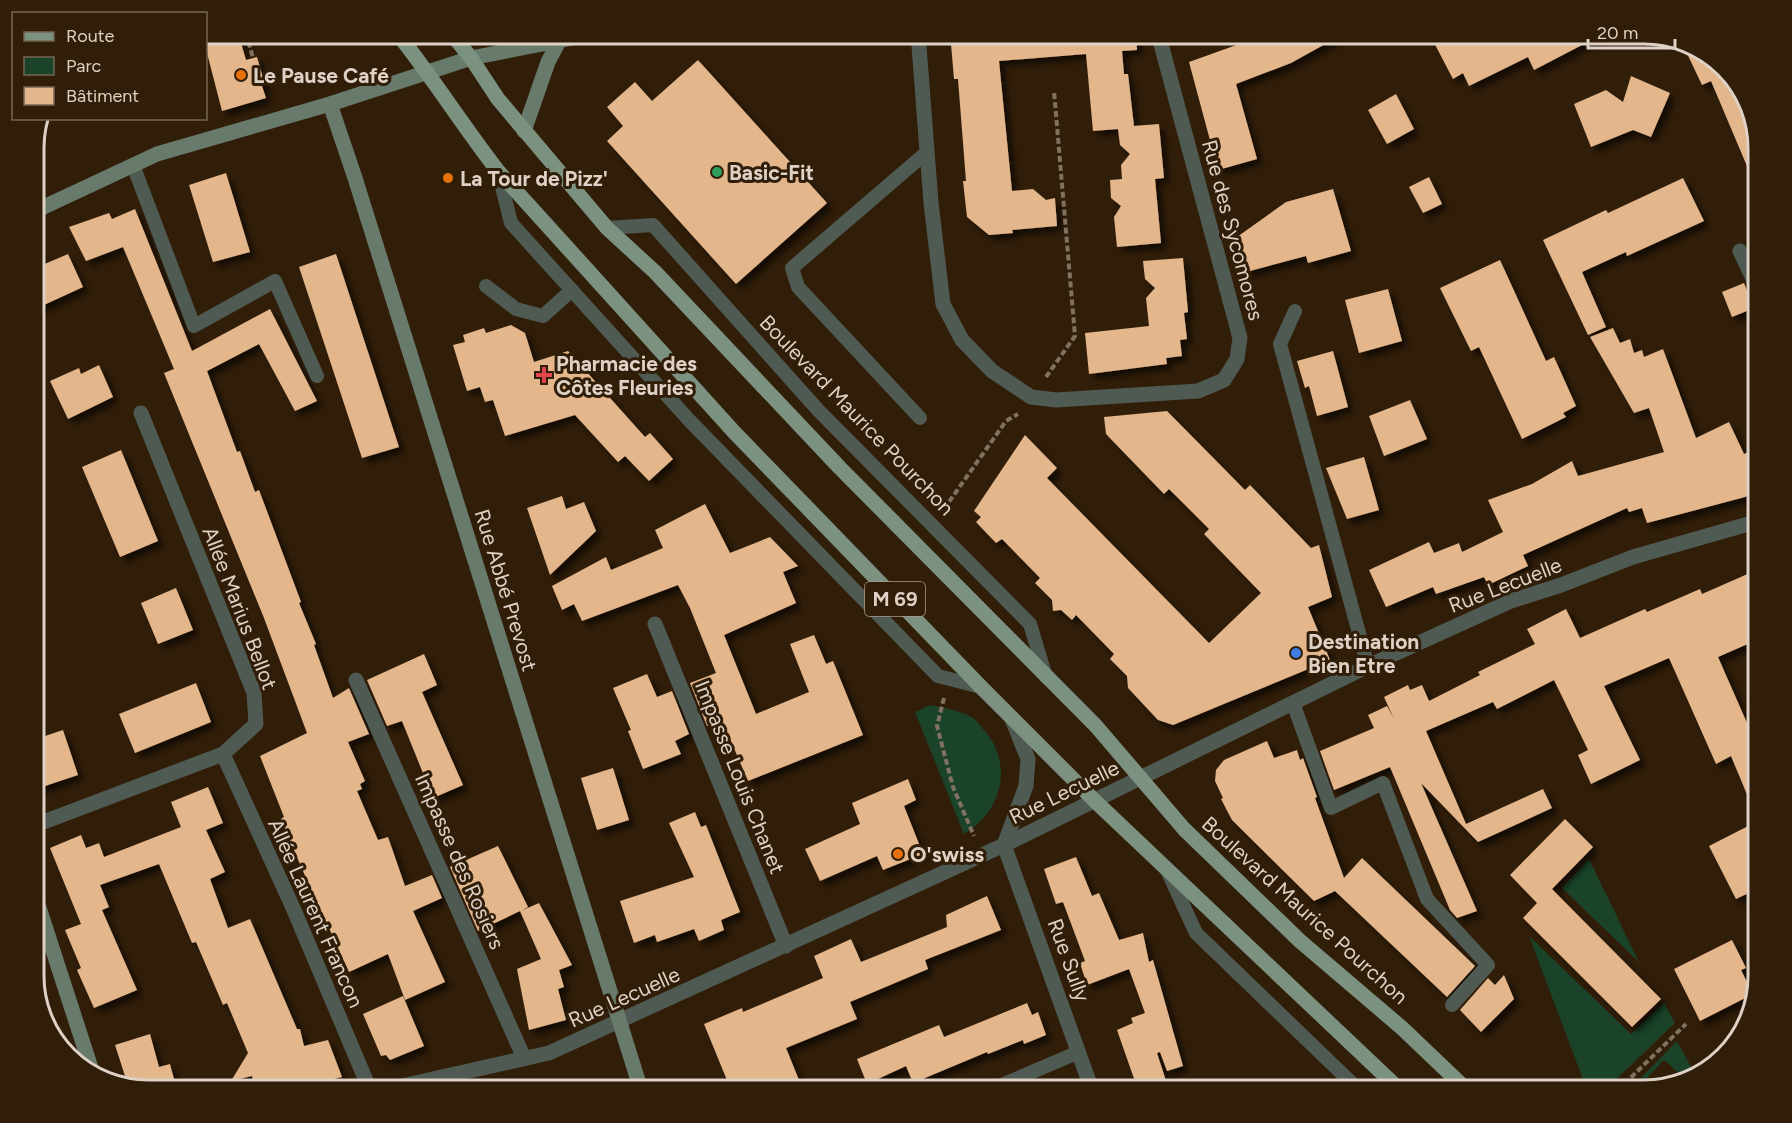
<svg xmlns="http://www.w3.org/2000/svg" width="1792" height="1123" font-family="Figtree,sans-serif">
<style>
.green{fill:#1a4329}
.building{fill:#e3b68c;filter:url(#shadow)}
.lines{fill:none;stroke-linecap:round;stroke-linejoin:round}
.path{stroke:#817160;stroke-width:4;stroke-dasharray:6 3;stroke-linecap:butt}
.lane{stroke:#4f5a52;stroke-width:14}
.street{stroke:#4f5a52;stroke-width:15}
.secondary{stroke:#687a6c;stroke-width:15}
.primary{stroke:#7b9280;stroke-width:15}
.food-dot{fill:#e8710a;stroke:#311e09;stroke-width:2}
.leisure-dot{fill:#2e9e5b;stroke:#311e09;stroke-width:2}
.health-dot{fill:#e0444e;stroke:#311e09;stroke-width:2}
.shop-dot{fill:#3f7fe0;stroke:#311e09;stroke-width:2}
.labels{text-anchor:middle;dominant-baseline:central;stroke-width:6;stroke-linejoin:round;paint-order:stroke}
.shield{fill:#311e09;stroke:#aa9b8d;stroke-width:1.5}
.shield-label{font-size:20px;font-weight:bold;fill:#ded1c5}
.poi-label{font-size:21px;font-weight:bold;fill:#ded1c5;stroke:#311e09;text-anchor:start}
.street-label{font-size:21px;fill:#ded1c5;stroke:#311e09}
.rim{fill:none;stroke:#ded1c5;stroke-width:3}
</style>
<defs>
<filter id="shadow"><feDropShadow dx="5.5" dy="5.5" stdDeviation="3" flood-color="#0009"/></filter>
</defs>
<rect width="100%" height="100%" fill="#311e09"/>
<g class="green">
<path d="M930,705C943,708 959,710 971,717C976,719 980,726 984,730C1014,764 1002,812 964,834L915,712Z"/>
<path d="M1589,859L1639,962L1562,888Z"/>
<path d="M1529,936L1631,1034L1664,1003L1675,1023L1605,1090H1587Z"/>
<path d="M1677,1041L1696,1076L1685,1079L1664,1060L1635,1090H1629Z"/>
</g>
<g class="building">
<path d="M206,33H238L246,60L257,57L265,85L262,86L266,98L222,111L206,49Z"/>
<path d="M959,33H1136L1137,50L1122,51L1124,74H1128L1134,126L1159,124L1164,178L1155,179L1161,243L1117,247L1114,217L1121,206L1111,198L1110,180L1122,179L1121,165L1130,154L1120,145L1118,129L1093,131L1086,54L999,61L1012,191L1033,189L1046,200L1055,198L1057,226L1012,230L1013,233L989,235L967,217L963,181H966L958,79H954L951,44Z"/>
<path d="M1270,33H1345L1291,63L1236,84L1257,159L1218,170L1189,62Z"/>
<path d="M1429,33H1605L1534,70L1528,57L1469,86L1463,73L1453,79Z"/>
<path d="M1683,45L1708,52L1744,90L1759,147V184L1755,185L1711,81L1702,85Z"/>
<path d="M698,60L827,203L736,284L607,141L623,126L607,107L635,82L652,101Z"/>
<path d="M1631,76L1670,93L1651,137L1633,130L1591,147L1574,104L1606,90L1623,102Z"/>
<path d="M1396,94L1414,129L1387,144L1368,110Z"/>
<path d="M226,173L250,252L213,262L189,185Z"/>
<path d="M1429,177L1442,204L1423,213L1409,187Z"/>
<path d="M1683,178L1704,221L1627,256L1626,252L1582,272L1606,327L1588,335L1543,240L1606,210L1608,213Z"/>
<path d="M1333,189L1351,251L1308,263L1306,256L1246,272L1237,237L1286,202Z"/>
<path d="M135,209L192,351L270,309L317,401L295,411L259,344L207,371L237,452L240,451L255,492L259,490L301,602L299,603L316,644L314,645L333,698L349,688L369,734L348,742L365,781L360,784L362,789L357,791L378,840L388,837L405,886L432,875L442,898L413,911L445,982L405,1000L388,954L349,972L302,869L281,819L284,817L260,756L307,733L264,618L164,373L174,369L123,247L86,261L69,227L109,213L112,219Z"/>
<path d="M68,254L83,287L33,310V269Z"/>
<path d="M336,254L399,447L362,458L299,267Z"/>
<path d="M1183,258L1188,312L1184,313L1187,339L1180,340L1182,356L1166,358L1167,364L1089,374L1085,333L1149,326L1146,298L1155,288L1145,279L1143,261Z"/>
<path d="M1500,260L1546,361L1554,357L1576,406L1563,413L1566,417L1522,439L1479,347L1471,351L1440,288Z"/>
<path d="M1744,283L1754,308L1732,317L1722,292Z"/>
<path d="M1388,289L1402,341L1359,353L1345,300Z"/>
<path d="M511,325L525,333L534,362L568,351L645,437L650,433L673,459L649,481L625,456L618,462L575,415L505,436L493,400L485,402L480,387L467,391L453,345L465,342L463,335L484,328L486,333Z"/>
<path d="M1613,328L1620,343L1630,339L1634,353L1642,350L1644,357L1663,349L1696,438L1729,422L1744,454L1759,447V490L1745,497L1647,523L1642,508L1629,512L1627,508L1523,555L1528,566L1488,585L1484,577L1436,594L1433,587L1386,607L1369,570L1429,542L1434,553L1459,543L1462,552L1503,532L1488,500L1532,484L1572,461L1578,476L1664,452L1649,408L1634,413L1590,337Z"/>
<path d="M1333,351L1348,407L1317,416L1309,386L1305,388L1297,361Z"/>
<path d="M99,365L113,397L68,419L50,381L79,368L81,374Z"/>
<path d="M1410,400L1427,439L1384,456L1369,416Z"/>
<path d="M1167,411L1245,490L1250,485L1311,548L1319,545L1332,597L1308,607L1330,660L1173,725L1158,720L1128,688L1127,676L1110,659L1114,654L1076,615L1072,620L1061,610L1053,611L1052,600L1035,583L1040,578L1002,539L996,543L976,522L981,517L974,511L1025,435L1057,468L1047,478L1209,643L1261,593L1204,534L1209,529L1169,489L1164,494L1106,434L1104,417Z"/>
<path d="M121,450L158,541L120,557L82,467Z"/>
<path d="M1364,457L1379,510L1347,519L1326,468Z"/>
<path d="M562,496L566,509L584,502L596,531L550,575L527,508Z"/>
<path d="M705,504L730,553L770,537L798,566L783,572L796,603L724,635L756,714L809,692L790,644L814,635L826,664L833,661L863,735L748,781L722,720L707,726L690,683L716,673L690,608L678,585L582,621L574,604L562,610L552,586L606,557L611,570L663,548L655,530Z"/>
<path d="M1759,569V639L1718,657L1747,723L1759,718V888L1736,899L1709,846L1758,821L1731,756L1716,764L1669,658L1604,686L1640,760L1591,784L1578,755L1588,750L1554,680L1497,709L1493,702L1426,731L1466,824L1543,789L1552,808L1478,842L1421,783L1477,911L1457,918L1450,910L1390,767L1334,790L1320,751L1374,728L1368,715L1387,706L1394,719L1384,697L1408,685L1410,690L1422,685L1429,701L1480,675L1478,672L1535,644L1527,629L1566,609L1580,638L1645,609L1647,612L1700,589L1702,594Z"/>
<path d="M176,588L193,630L158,644L141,603Z"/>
<path d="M424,654L437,685L422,692L463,785L433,798L402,721L387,726L367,680Z"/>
<path d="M647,674L657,697L672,691L689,734L675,741L681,754L643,769L628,731L631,730L613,688Z"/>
<path d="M196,683L211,722L135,753L119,714Z"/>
<path d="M63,730L78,775L39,788L33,773V740Z"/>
<path d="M1267,741L1274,758L1297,750L1300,760L1303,758L1317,797L1315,798L1344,878L1362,858L1475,966L1447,997L1335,891L1314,901L1232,820L1221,799L1223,798L1215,781L1216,770L1224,760Z"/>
<path d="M613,768L629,820L597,830L581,778Z"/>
<path d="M908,779L916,800L904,806L923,854L883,870L877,856L820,881L805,849L860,824L852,803Z"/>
<path d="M208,787L223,823L206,830L225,872L210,879L228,928L250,919L297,1029H300L304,1046L328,1040L342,1077L289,1090H256L252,1076L231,1081L248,1053L227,1003L223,1005L196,942L192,943L159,864L100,885L109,907L102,910L137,990L94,1008L77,970L81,968L65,930L81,924L50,848L81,835L86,848L99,843L104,857L181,827L171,802Z"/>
<path d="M695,812L701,827L706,825L740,912L721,920L724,930L699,941L694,929L657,942L655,935L634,943L620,901L694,877L669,823Z"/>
<path d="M1565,819L1593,847L1552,889L1661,999L1632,1027L1523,918L1537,903L1510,875Z"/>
<path d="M498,846L528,907L521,911L539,903L572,965L559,970L564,987L558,989L566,1020L529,1030L517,969L541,959L520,911L478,931L450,867Z"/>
<path d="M1076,857L1092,896L1099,893L1119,940L1143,933L1149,962L1153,960L1183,1066L1167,1071L1160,1052L1157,1053L1169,1090H1138L1117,1030L1133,1023L1131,1018L1145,1013L1129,969L1087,985L1080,963L1085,961L1063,902L1056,904L1044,869Z"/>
<path d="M987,896L1001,930L925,960L928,969L850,1002L857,1019L786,1048L803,1090H731L704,1024L742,1008L743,1012L823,978L814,956L851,939L861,962L947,927L946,915Z"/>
<path d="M1732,940L1746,968L1741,970L1753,994L1700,1021L1674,969Z"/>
<path d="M1504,975L1514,999L1481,1032L1460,1010L1488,978L1495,985Z"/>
<path d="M403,996L424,1046L390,1060L386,1055L381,1056L363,1014Z"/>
<path d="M1027,1003L1032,1015L1038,1012L1046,1035L1024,1044L1023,1040L988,1054L987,1052L913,1083L906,1066L867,1084L857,1059L939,1025L944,1037Z"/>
<path d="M150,1034L159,1067L170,1064L177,1090H147L112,1079L125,1076L115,1045Z"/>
</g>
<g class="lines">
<g class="path">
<path d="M246,33L253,58"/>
<path d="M1046,377L1075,336L1054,91"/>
<path d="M944,509L1006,421L1018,414"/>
<path d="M944,698L937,726L953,787L974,836"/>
<path d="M1618,1090L1686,1024"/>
</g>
<g class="lane">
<path d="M133,165L194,326L275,281L317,376"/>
<path d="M498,171L511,223L689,420L938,676L981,687"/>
<path d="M607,228L653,225L818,410L1030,624L1046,677"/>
<path d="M486,286L516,309L543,316L572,290"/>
<path d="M1295,311L1280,344L1368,666"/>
<path d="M920,418L798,287L792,268L927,152"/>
<path d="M1293,703L1331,808L1383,783L1427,899L1488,965L1452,1005"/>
<path d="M1167,870L1196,933L1359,1090"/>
<path d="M990,1090L1079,1052"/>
</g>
<g class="street">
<path d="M918,33L931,203L943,304L962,340L992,371L1031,397L1056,400L1198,391L1224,380L1237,359L1240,338L1158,33"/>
<path d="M1740,251L1759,291"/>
<path d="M655,624L786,946"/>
<path d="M356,680L524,1058"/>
<path d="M1012,719L1028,759L1026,786L1004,845L1092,1090"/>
<path d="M223,754L294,910L370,1090"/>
<path d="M33,826L223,754L256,724L254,693L141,413"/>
<path d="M384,1090L549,1053L1004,845L1368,666L1511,601L1561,585L1633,557L1759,521"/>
</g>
<g class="secondary">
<path d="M330,104L355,178L641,1090"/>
<path d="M524,131L548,62L559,41"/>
<path d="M33,212L157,154L330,104L471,58L598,33"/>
<path d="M33,889L93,1074"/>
</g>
<g class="primary">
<path d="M397,33C433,78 463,126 498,171L734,432L981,687L1095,801L1400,1090"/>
<path d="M451,33L471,58L498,99L607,228L655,272L840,468L1096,726L1184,829L1300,941L1402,1028L1467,1090"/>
</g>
</g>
<g class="food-dot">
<circle cx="241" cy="75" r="6"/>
<circle cx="448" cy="178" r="6"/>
<circle cx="898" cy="854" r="6"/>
</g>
<circle class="leisure-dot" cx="717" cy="172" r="6"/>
<path class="health-dot" d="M541 366h6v6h6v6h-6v6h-6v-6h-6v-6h6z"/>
<circle class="shop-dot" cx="1296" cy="653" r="6"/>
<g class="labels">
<rect class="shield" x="865" y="582" width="60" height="34" rx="4.5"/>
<g class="shield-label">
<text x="895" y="599">M 69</text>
</g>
<g class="poi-label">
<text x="253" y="75">Le Pause Café</text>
<text x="729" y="172">Basic-Fit</text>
<text x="460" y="178">La Tour de Pizz'</text>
<text x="556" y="363">Pharmacie des<tspan x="556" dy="24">Côtes Fleuries</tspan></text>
<text x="1308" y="641">Destination<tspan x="1308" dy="24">Bien Etre</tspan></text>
<text x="910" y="854">O'swiss</text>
</g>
<g class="street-label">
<text transform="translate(1233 230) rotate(75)">Rue des Sycomores</text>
<text transform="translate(857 415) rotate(46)">Boulevard Maurice Pourchon</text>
<text transform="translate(1505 585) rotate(-21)">Rue Lecuelle</text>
<text transform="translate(506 590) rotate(73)">Rue Abbé Prevost</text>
<text transform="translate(240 608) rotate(69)">Allée Marius Bellot</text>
<text transform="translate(740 777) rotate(68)">Impasse Louis Chanet</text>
<text transform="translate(1064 792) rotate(-26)">Rue Lecuelle</text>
<text transform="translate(460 861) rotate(66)">Impasse des Rosiers</text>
<text transform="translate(1305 910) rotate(42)">Boulevard Maurice Pourchon</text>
<text transform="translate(316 913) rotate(66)">Allée Laurent Francon</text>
<text transform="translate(1069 960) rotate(70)">Rue Sully</text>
<text transform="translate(624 997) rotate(-24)">Rue Lecuelle</text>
</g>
</g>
<path d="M0 0H1792V1123H0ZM148 44H1644A104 104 0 0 1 1748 148V976A104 104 0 0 1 1644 1080H148A104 104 0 0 1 44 976V148A104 104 0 0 1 148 44Z" fill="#311e09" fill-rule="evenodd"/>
<path class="rim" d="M148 44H1644A104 104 0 0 1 1748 148V976A104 104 0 0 1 1644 1080H148A104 104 0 0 1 44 976V148A104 104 0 0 1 148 44Z"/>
<rect x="12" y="12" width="195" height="108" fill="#311e09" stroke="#766654" stroke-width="1.5"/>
<rect x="24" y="32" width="30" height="9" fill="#7b9280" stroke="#766654" stroke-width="1.5"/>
<text x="66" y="42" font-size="18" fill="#ded1c5">Route</text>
<rect x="24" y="57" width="30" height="18" fill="#1a4329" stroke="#766654" stroke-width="1.5"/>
<text x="66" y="72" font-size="18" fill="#ded1c5">Parc</text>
<rect x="24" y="87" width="30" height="18" fill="#e3b68c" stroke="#766654" stroke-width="1.5"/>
<text x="66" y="102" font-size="18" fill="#ded1c5">Bâtiment</text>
<path d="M1588 39v9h87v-9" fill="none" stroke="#ded1c5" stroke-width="3"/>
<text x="1597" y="39" font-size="18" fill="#ded1c5" stroke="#311e09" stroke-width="4.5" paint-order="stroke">20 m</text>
</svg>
